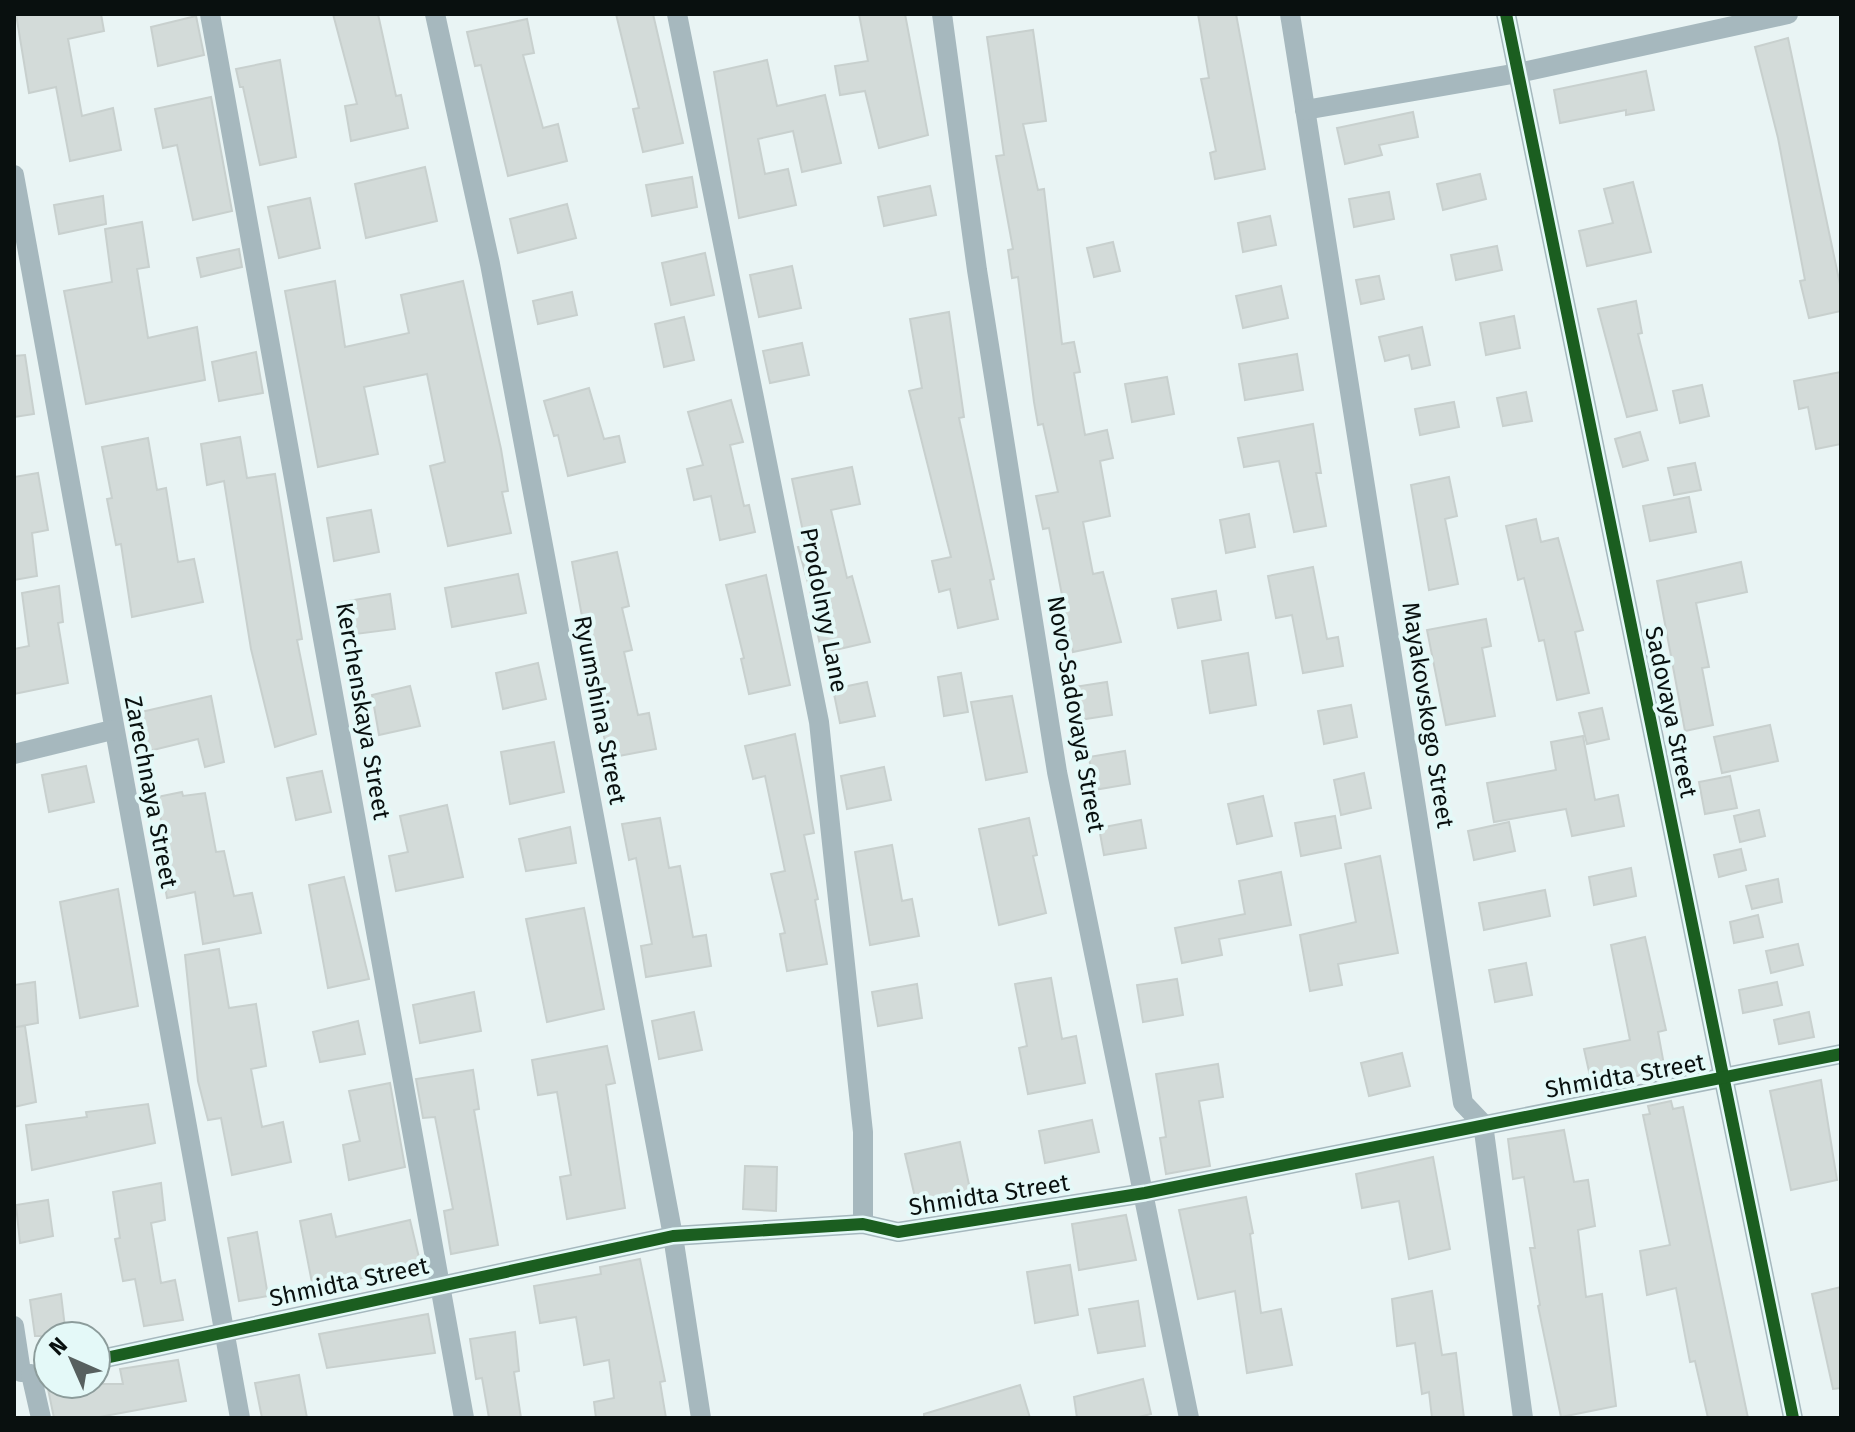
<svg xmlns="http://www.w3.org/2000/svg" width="1855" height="1432" font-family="'Fira Sans',sans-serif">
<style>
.building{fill:#d3dbd9;stroke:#c8d0ce;stroke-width:2}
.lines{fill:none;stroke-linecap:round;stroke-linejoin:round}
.street{stroke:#a6b8be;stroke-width:20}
.cycleway-casing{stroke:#e4f9f8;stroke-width:17}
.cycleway{stroke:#1b5e20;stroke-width:12}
.labels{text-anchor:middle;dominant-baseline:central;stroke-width:8;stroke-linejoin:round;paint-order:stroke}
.street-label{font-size:24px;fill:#09100f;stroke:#e4f9f8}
</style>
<rect width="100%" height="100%" fill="#e9f4f4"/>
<g class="building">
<path d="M16,14H101L104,31L68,39L82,116L113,108L121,150L70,161L56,87L29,93Z"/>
<path d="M333,14H378L396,96L401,95L408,128L351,141L345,106L357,104Z"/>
<path d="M616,14H653L683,143L643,152L633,109L639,108Z"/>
<path d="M859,14H905L928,135L879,148L865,91L840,95L835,66L868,61Z"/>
<path d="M1198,14H1236L1265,169L1215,179L1210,153L1216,151L1201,79L1209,78Z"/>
<path d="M196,16L204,55L158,66L151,27Z"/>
<path d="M527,19L534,53L523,55L543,128L558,124L567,161L508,176L481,65L475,66L467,32Z"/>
<path d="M1033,30L1046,121L1023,124L1038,190L1044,189L1062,344L1074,342L1080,372L1074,373L1085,435L1107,430L1113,458L1100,461L1110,516L1083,522L1093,574L1103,572L1121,642L1073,652L1049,528L1043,529L1036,496L1058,492L1043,424L1038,425L1034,402L1018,277L1012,278L1008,250L1013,249L996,156L1004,155L987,37Z"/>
<path d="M1788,38L1841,289V311L1809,318L1800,281L1805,280L1778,138L1755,47Z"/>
<path d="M280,60L296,157L260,165L243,87H240L236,69Z"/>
<path d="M767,60L777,106L825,95L841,163L802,172L793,131L758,139L765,174L788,169L796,205L739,218L714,72Z"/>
<path d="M1646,71L1654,110L1626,115V110L1560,123L1554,90Z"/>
<path d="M211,97L232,211L193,220L177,145L163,148L155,109Z"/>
<path d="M1413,112L1418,137L1379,145L1382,155L1345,164L1337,128Z"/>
<path d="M425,167L437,221L366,238L355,184Z"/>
<path d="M1480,174L1486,199L1443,210L1437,184Z"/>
<path d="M692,177L697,207L652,216L646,185Z"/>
<path d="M1633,182L1651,252L1587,266L1579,231L1613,223L1604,189Z"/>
<path d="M930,186L936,215L884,226L878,197Z"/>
<path d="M1389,192L1394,219L1354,227L1349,199Z"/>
<path d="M103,196L106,224L59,234L54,205Z"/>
<path d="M310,198L320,248L279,258L268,207Z"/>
<path d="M567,204L576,238L518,253L510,219Z"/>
<path d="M1270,216L1276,245L1243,252L1238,223Z"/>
<path d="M142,222L149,267L137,269L148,338L197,327L205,380L86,404L64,291L112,282L105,229Z"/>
<path d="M1113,242L1120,271L1094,277L1087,248Z"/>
<path d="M1497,246L1502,270L1456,280L1451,255Z"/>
<path d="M239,249L242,267L201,277L197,258Z"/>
<path d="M705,253L714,295L671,305L662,263Z"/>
<path d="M792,266L801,308L759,317L750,275Z"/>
<path d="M1379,276L1384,299L1361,304L1356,280Z"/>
<path d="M335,281L345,347L409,333L401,295L463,281L501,449L508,491L502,492L511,533L448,546L430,466L445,462L427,374L364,387L378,454L318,467L285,291Z"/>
<path d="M1281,286L1288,318L1243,328L1236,296Z"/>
<path d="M572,292L577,315L538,324L533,301Z"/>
<path d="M1636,301L1642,333L1638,334L1657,410L1627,417L1598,309Z"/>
<path d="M949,312L964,417L959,418L994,579L990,580L998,619L958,628L950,589L939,592L932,561L951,557L909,391L922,388L910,319Z"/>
<path d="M1514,316L1520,348L1486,355L1480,323Z"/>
<path d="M684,317L694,360L664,367L655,324Z"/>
<path d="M1422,327L1430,365L1412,369L1409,355L1385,361L1379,337Z"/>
<path d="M802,343L809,375L770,383L763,351Z"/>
<path d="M256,352L263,393L219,401L212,362Z"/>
<path d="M1297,354L1303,390L1245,400L1239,364Z"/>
<path d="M25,355L34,414L14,417V356Z"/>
<path d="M1841,372V444L1816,449L1808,407L1799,409L1794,381Z"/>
<path d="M1167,377L1174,414L1132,422L1125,384Z"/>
<path d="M1702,385L1709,416L1680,423L1673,391Z"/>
<path d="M589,388L604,439L619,436L625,462L568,476L558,435L554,436L544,401Z"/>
<path d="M1526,392L1532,421L1503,426L1497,398Z"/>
<path d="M731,400L743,442L730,445L744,506L749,505L755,532L720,540L711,496L694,500L687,469L703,465L688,412Z"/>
<path d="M1454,402L1459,427L1420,435L1415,409Z"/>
<path d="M1313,424L1321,473H1316L1326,526L1294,532L1279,461L1244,467L1238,438Z"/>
<path d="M1640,432L1648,460L1623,467L1615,439Z"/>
<path d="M240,437L247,478L275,474L302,639L297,640L316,734L275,747L251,649L224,481L207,485L201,444Z"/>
<path d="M148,438L157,490L166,488L178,562L194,559L203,602L132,617L121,544L116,545L107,499L112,498L102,447Z"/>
<path d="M1695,463L1701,490L1674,495L1668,468Z"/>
<path d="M852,467L860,504L831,510L847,578L852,576L870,642L822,653L816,627L820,626L798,547L806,546L792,479Z"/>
<path d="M38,473L48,530L32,533L37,576L14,580V477Z"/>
<path d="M1449,477L1457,516L1445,519L1458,584L1429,590L1411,485Z"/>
<path d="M1689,497L1696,532L1650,541L1643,506Z"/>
<path d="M371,510L379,552L334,561L327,518Z"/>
<path d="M1249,514L1255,547L1226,553L1220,520Z"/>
<path d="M1536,519L1541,542L1558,538L1583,630L1575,632L1589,693L1557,700L1544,640L1539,641L1524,578L1518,580L1506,526Z"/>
<path d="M617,552L629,606L622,608L632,650L624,652L638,715L649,713L656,749L608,758L572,562Z"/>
<path d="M1741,562L1747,592L1696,603L1709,667L1702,668L1713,725L1685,731L1657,581Z"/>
<path d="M1313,567L1327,639L1338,637L1343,666L1303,673L1292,615L1276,618L1268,576Z"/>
<path d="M518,574L526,613L452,627L445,588Z"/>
<path d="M766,575L790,685L749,694L741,659L744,658L726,585Z"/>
<path d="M59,586L63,622L58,623L68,683L14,694V649L29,646L22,593Z"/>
<path d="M1216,591L1221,620L1178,628L1172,599Z"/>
<path d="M390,594L395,629L348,635L342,602Z"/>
<path d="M1486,619L1491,646L1482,648L1495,716L1446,725L1427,630Z"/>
<path d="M1248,653L1256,705L1210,713L1202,661Z"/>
<path d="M538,663L546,699L503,709L496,673Z"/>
<path d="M961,673L968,712L944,716L938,677Z"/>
<path d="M867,682L875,716L840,723L833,689Z"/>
<path d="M1107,682L1112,715L1079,720L1074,687Z"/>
<path d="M410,686L420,726L379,735L372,695Z"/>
<path d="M211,696L224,762L205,767L198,739L149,751L141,712Z"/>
<path d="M1012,696L1027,772L986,780L971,702Z"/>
<path d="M1351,705L1357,737L1324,744L1318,711Z"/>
<path d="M1602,708L1609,739L1587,744L1579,713Z"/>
<path d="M1770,725L1778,761L1722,773L1714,737Z"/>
<path d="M795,734L814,833L804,835L818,899L815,900L827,964L787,971L780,934L785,933L771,874L785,871L765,776L753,779L745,746Z"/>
<path d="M1583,736L1595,800L1618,795L1624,826L1572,836L1566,809L1494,822L1487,783L1556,770L1551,742Z"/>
<path d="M554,742L564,792L510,804L501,752Z"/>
<path d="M1125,751L1130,784L1094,790L1089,757Z"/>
<path d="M86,766L94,802L49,812L42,775Z"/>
<path d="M884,767L891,800L847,809L841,776Z"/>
<path d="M322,771L331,812L296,820L287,778Z"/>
<path d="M1364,773L1371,808L1341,815L1334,780Z"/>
<path d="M1730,776L1737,808L1705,814L1699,782Z"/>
<path d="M182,792L183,796L205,793L216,852L224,851L234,896L252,893L261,933L203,944L195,892L167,898L161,863L168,862L157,797Z"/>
<path d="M1263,796L1272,836L1237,844L1228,804Z"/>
<path d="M447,805L463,877L396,891L389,856L408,852L400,816Z"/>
<path d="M1759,810L1765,836L1740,842L1734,816Z"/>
<path d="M1335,816L1341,848L1301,856L1295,823Z"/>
<path d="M660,818L669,868L680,866L693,937L706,935L711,966L646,977L641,946L652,944L636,858L629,860L622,824Z"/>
<path d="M1029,818L1037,855L1033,856L1046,913L999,925L979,829Z"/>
<path d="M1141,820L1146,848L1104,855L1099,828Z"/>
<path d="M1509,822L1515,851L1474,860L1468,831Z"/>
<path d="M570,827L576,863L526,871L519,839Z"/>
<path d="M892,845L902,901L912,899L919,936L870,945L855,852Z"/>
<path d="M1741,849L1746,870L1719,877L1714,855Z"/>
<path d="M1380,856L1398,953L1338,964L1342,985L1310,991L1300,935L1356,922L1345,864Z"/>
<path d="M1631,868L1636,896L1594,905L1589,877Z"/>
<path d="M1281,872L1291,925L1219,939L1222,955L1182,963L1175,928L1245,914L1239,881Z"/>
<path d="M344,877L369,979L328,988L309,885Z"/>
<path d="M1778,879L1782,902L1752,909L1746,886Z"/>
<path d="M118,889L138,1006L80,1018L60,902Z"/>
<path d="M1545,890L1550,916L1484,930L1479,903Z"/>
<path d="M584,908L604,1009L547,1022L526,919Z"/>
<path d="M1758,915L1763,937L1734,943L1730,922Z"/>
<path d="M1645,937L1666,1030L1658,1032L1666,1076L1643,1080L1642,1075L1592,1085L1584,1049L1630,1040L1611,945Z"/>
<path d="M1798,944L1803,965L1771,973L1766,951Z"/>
<path d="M219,949L229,1008L256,1004L266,1066L251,1069L262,1127L283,1122L291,1162L232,1175L221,1118L208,1120L198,1081L185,955Z"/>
<path d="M1526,963L1532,995L1495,1002L1489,970Z"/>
<path d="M1051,978L1062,1039L1076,1036L1085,1083L1028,1094L1019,1048L1027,1046L1015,984Z"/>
<path d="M1177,979L1183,1015L1143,1022L1137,985Z"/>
<path d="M35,982L38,1023L16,1027L25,1026L36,1102L14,1107V985Z"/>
<path d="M1777,982L1782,1005L1743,1013L1739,990Z"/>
<path d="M917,984L922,1018L878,1026L872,992Z"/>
<path d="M474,992L481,1031L420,1043L413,1005Z"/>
<path d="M694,1012L702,1050L659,1059L652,1021Z"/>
<path d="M1809,1012L1814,1037L1779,1044L1774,1020Z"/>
<path d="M358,1021L365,1054L320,1062L313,1032Z"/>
<path d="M607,1046L615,1083L606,1085L625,1208L567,1219L560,1177L571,1175L557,1092L538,1095L532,1060Z"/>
<path d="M1402,1053L1410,1086L1369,1096L1361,1063Z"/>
<path d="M1218,1064L1223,1097L1199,1101L1210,1166L1166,1174L1160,1138L1166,1137L1156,1074Z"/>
<path d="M473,1070L479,1109L474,1110L498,1245L451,1254L444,1211L453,1209L435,1117L423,1118L416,1079Z"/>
<path d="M1821,1080L1837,1180L1791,1190L1770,1091Z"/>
<path d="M390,1083L405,1167L349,1180L343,1145L360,1141L349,1091Z"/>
<path d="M1671,1101L1673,1109L1683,1107L1748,1418H1708L1695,1361L1690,1362L1676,1288L1647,1295L1640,1251L1670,1245L1643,1115L1650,1114L1648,1106Z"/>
<path d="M148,1104L155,1143L32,1170L26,1125L87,1117L86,1112Z"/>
<path d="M1092,1120L1099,1152L1045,1163L1039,1131Z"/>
<path d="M1564,1130L1574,1182L1588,1180L1595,1226L1578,1230L1586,1297L1602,1294L1616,1406L1561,1417L1538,1306L1540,1305L1530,1248H1535L1524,1177L1513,1179L1508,1139Z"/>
<path d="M960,1142L971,1194L917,1206L905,1154Z"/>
<path d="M1433,1157L1450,1249L1409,1259L1399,1201L1362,1208L1356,1174Z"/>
<path d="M745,1166L777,1167L776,1211L743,1209Z"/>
<path d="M161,1183L165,1220L151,1223L161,1283L175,1280L183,1320L144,1326L135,1279L123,1281L115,1239L120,1238L113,1192Z"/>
<path d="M1246,1197L1253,1233L1250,1234L1261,1313L1281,1309L1292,1365L1247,1373L1235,1291L1198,1299L1179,1210Z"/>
<path d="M48,1200L53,1236L20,1243L16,1205Z"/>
<path d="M331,1214L336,1237L410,1220L421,1266L313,1288L300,1221Z"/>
<path d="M1126,1215L1136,1260L1079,1270L1072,1224Z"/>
<path d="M257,1232L268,1296L239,1301L228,1238Z"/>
<path d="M640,1259L665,1381L660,1382L666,1418H596L594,1402L614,1398L609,1360L584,1365L576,1317L540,1323L534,1286L601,1274L600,1267Z"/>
<path d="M1070,1265L1078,1315L1035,1323L1027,1272Z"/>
<path d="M1841,1287V1388L1833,1389L1812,1294Z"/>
<path d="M1432,1291L1442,1355L1456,1353L1464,1418H1432L1429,1392L1422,1394L1415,1343L1397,1346L1392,1299Z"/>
<path d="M61,1294L66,1336H35L30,1300Z"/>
<path d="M1138,1301L1145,1346L1098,1353L1089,1309Z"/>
<path d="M428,1314L435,1353L327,1368L319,1334Z"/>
<path d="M515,1332L519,1371L514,1372L521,1418H489L482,1378L476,1379L470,1339Z"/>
<path d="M178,1360L186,1401L94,1418H54L47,1384H123L120,1369Z"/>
<path d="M299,1375L307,1418H262L255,1383Z"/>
<path d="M1143,1379L1151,1414L1135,1418H1077L1074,1397Z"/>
<path d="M1020,1385L1030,1418H924V1414Z"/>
</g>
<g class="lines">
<g class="street">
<path d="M210,14L464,1418"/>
<path d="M435,14L490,264L673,1236L701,1418"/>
<path d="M677,14L819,722L863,1132V1224"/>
<path d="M942,14L977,270L1057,772L1189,1418"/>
<path d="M1290,14L1463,1103L1483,1124L1523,1418"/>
<path d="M1506,14L1793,1418"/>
<path d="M1305,110L1518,73L1788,14"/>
<path d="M14,175L240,1418"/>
<path d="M14,754L112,730"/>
<path d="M14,1326L21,1372"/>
<path d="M96,1360L673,1236L863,1224L898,1232L1145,1193L1841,1054"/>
<path d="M31,1374L41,1418"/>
</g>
<defs>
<g id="cycleway">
<path d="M1506,14L1793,1418"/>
<path d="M96,1360L673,1236L863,1224L898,1232L1145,1193L1841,1054"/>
</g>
</defs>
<use href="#cycleway" class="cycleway-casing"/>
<use href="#cycleway" class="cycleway"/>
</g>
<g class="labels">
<g class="street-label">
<text transform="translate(824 610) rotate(79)">Prodolnyy Lane</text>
<text transform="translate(600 710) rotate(79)">Ryumshina Street</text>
<text transform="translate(363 711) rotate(80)">Kerchenskaya Street</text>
<text transform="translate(1671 712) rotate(78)">Sadovaya Street</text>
<text transform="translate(1076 714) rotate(80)">Novo-Sadovaya Street</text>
<text transform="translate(1428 715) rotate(81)">Mayakovskogo Street</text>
<text transform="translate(151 792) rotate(79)">Zarechnaya Street</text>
<text transform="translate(1625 1076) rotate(-10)">Shmidta Street</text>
<text transform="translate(989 1195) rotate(-9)">Shmidta Street</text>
<text transform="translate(349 1282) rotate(-12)">Shmidta Street</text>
</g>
</g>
<rect width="1855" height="1432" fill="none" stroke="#09100f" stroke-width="32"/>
<g transform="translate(72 1360) rotate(315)"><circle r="38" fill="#e4f9f8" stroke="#8c9c9b" stroke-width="2"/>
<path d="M0-6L14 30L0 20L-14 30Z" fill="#57605f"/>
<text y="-12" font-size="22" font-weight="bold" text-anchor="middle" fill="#09100f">N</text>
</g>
</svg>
